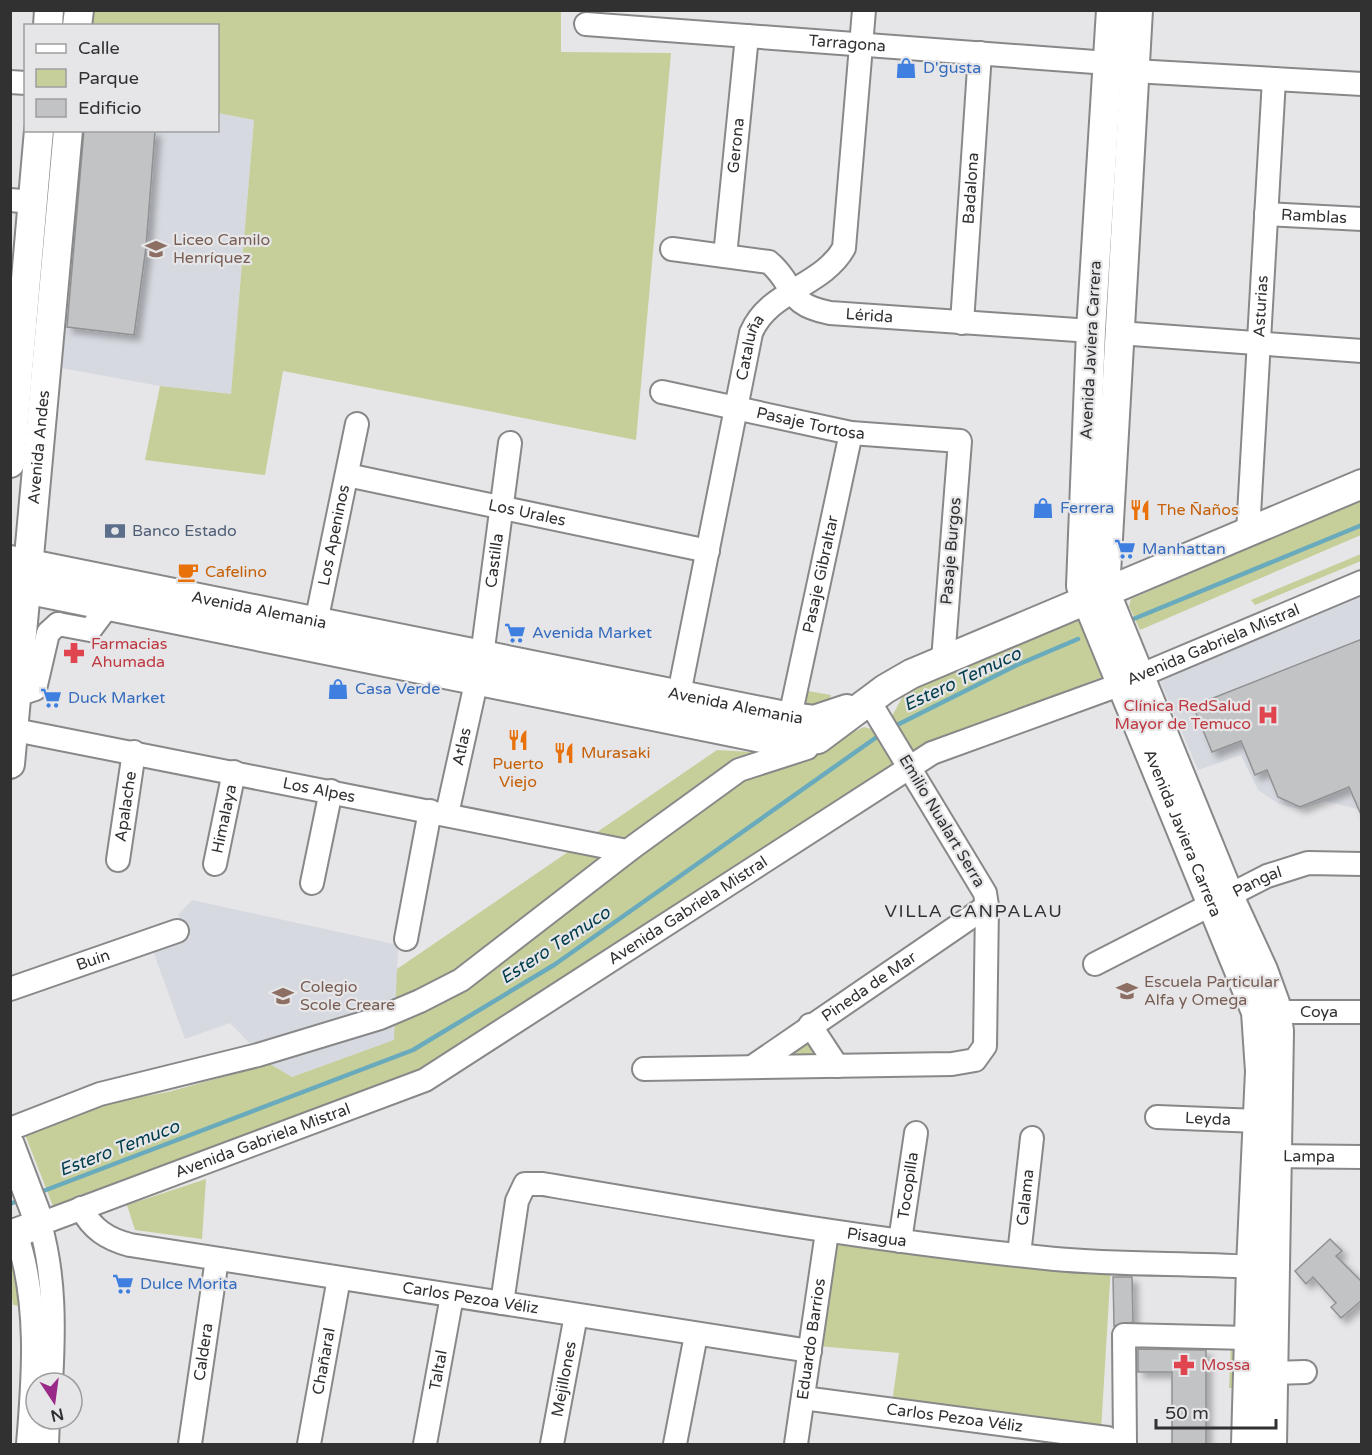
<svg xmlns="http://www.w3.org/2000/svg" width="1372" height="1455" font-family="'Varela Round',sans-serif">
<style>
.built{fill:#d6d9e0}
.green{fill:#c6cf99}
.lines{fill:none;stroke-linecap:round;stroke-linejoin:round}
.stream{stroke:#69aabd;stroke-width:4.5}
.building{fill:#c2c3c4;stroke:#909192;stroke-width:1.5;filter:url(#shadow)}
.minor-casing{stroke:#888889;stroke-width:26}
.major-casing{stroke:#888889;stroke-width:32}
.minor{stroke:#fff;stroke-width:22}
.major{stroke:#fff;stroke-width:28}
.labels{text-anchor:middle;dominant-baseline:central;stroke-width:4.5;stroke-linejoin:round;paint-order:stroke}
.street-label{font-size:16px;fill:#313132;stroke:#e6e6e8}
.shop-label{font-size:16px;fill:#366cbe;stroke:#e6e6e8;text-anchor:start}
.education-label{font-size:16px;fill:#785e54;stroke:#e6e6e8;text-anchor:start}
.food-label{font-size:16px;fill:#c56008;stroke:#e6e6e8;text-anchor:start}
.service-label{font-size:16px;fill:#4e5e75;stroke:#e6e6e8;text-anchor:start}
.health-label{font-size:16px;fill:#be3a42;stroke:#e6e6e8;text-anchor:start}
.water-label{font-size:18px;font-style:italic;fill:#003d4a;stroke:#e6e6e8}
.neighbourhood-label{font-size:18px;letter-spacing:1.5px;fill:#313132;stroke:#e6e6e8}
</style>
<defs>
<filter id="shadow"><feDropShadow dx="5.5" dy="5.5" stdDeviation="3" flood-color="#0004"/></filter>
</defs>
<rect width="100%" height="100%" fill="#e6e6e8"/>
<g class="built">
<path d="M218,113L254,120L231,394L160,386L61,368L79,131L218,130Z"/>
<path d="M1361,592V810L1326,801L1300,809L1279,804L1258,790L1241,755L1198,770L1158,676Z"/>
<path d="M192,900L398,945L395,1040L292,1077L270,1064L230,1023L185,1039L153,951L190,937L178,915Z"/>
</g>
<g class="green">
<path d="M90,10H561V52L671,53L636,440L283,371L265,475L145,460L160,386L231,394L254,120L218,113V26H89Z"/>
<path d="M1361,500V535L1140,630L1129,606L1131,599Z"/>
<path d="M1361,554V561L1255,605L1251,600Z"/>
<path d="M1085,618L1107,675L912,752L891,718L904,694L922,681Z"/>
<path d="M802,690L831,695L827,707L800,703Z"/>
<path d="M864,727L875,730L899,767L433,1064L53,1206L24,1132L112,1102L168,1092L270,1064L292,1077L394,1040L397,969L717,750L806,755Z"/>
<path d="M806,1034L824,1060L765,1059Z"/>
<path d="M206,1179L202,1239L135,1230L127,1205Z"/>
<path d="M832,1238L1111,1266L1101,1431L892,1403L899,1353L817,1346Z"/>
<path d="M12,1253L21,1306L13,1305L11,1292Z"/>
<path d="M1231,1345H1241L1239,1388H1229Z"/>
</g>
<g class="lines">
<g class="stream">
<path d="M1131,620L1362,525"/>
<path d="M891,728L1017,665L1078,639"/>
<path d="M38,1193L413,1050L554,965L881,734"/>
<path d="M10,1204L22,1199"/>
</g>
</g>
<g class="building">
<path d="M84,130L155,131L146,247L134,335L67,327Z"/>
<path d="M1362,639V817L1349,787L1300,807L1278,797L1267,770L1255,775L1241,741L1212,752L1193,706Z"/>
<path d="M1330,1239L1342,1251L1336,1256L1362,1282V1300L1341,1318L1331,1307L1336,1303L1313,1277L1306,1284L1295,1271Z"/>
<path d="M1113,1277H1132L1133,1322L1114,1326Z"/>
<path d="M1138,1349L1206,1350V1444H1172V1372H1138Z"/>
</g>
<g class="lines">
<defs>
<g id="minor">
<path id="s1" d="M586,24L1108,63"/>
<path d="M1134,71L1362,84"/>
<path d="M10,82L26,83"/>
<path d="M10,200L33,202"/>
<path id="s2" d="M1266,214L1362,219"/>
<path id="s3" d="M672,249L769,262C797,286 784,304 830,313L1091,331"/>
<path id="s4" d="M725,256L747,36"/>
<path id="s5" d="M962,323L980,53"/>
<path d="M1119,333L1362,351"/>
<path id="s6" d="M662,392L851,433L960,441L943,660"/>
<path id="s7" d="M347,475L708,551"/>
<path id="s8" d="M1248,532L1274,79"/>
<path d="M58,624L90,630L108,606"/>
<path id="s9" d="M313,637L357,424"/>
<path d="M17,695L35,689L48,633L58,624"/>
<path id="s10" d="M676,709L751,333C768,291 823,286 844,248L864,10"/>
<path id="s11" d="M790,717L851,433"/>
<path id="s12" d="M10,729L627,851"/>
<path id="s13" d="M447,814L482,656L510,443"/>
<path id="s14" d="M118,860L134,752"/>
<path id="s15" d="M215,864L234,772"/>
<path d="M312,883L331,791"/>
<path d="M406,939L430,811"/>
<path id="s16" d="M1095,964L1267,876L1308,863L1362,864"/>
<path id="s17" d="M10,989L177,931"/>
<path id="s18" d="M1277,1012H1362"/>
<path d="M810,1025L837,1066"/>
<path id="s19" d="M752,1067L987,906"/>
<path d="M644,1069L952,1064L975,1060L985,1046L987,906L985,893L869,701"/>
<path id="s20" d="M1157,1117L1258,1121"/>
<path d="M10,1129L100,1094L258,1055L380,1018L420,1001L461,980L633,847L739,770L807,748"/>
<path id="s21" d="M1261,1156L1362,1157"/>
<path id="s22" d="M81,1208C92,1229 107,1239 130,1245L810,1351"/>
<path d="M16,1233C39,1301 34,1374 28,1444"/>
<path id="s23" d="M900,1241L916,1133"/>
<path id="s24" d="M1019,1255L1032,1138"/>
<path id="s25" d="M502,1303L517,1201L525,1184H543C714,1213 883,1242 1055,1259C1120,1265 1186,1263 1251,1267"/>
<path d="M1272,1373L1305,1372"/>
<path id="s26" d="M51,1383C54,1330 55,1276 40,1224L425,1080L932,753L1108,689L1362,582"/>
<path id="s27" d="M803,1398L1107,1438"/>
<path d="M47,1444L48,1419"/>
<path id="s28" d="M190,1444L217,1259"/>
<path id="s29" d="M309,1444L339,1278"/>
<path id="s30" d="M425,1444L452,1296"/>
<path id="s31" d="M552,1444L576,1315"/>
<path d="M675,1444L696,1335"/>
<path id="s32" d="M796,1444L827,1232"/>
<path d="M1125,1444L1124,1335L1248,1338"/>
</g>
<g id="major">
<path id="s33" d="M1111,10L1091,331L1081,586L1256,1012L1260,1071L1251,1267L1246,1444"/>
<path d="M1138,10L1105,591L1234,907L1263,970L1275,1003L1279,1031L1272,1444"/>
<path d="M48,26L49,10"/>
<path d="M77,26L79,10"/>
<path d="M10,463L39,130"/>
<path id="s34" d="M10,560L790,717L814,720L847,709"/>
<path d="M10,586L786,743L818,739L885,689L911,674L1362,484"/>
<path id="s35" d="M10,764L68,130"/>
<path d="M10,1145L40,1224L10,1235"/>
</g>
</defs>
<use href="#minor" class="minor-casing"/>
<use href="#major" class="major-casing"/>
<use href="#minor" class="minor"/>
<use href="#major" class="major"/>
</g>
<defs>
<symbol id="shop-bare" viewBox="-9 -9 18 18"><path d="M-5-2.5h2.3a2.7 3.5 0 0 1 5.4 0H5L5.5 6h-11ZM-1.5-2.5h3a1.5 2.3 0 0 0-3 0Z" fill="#3f7fe0" stroke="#e6e6e8" stroke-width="2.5" paint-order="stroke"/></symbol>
<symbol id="school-bare" viewBox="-9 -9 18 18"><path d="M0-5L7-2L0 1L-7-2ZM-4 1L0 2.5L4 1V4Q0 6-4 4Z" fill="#8d6e63" stroke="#e6e6e8" stroke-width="2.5" paint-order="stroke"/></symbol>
<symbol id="restaurant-bare" viewBox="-9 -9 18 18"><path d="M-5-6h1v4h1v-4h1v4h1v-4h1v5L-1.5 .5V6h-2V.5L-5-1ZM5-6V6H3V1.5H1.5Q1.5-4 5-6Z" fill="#e8710a" stroke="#e6e6e8" stroke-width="2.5" paint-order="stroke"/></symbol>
<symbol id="bank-bare" viewBox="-9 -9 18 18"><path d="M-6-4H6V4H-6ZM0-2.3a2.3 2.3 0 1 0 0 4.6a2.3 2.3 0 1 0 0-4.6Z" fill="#5c6f8a" stroke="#e6e6e8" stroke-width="2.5" paint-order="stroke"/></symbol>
<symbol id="supermarket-bare" viewBox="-9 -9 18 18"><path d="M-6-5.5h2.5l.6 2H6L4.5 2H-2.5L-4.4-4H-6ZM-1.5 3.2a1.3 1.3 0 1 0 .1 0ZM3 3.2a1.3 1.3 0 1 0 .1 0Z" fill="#3f7fe0" stroke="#e6e6e8" stroke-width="2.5" paint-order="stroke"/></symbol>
<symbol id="cafe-bare" viewBox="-9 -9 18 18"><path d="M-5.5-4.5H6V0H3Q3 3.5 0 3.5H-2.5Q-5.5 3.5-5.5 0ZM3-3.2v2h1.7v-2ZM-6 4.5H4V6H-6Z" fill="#e8710a" stroke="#e6e6e8" stroke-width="2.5" paint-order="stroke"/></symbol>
<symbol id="pharmacy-bare" viewBox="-9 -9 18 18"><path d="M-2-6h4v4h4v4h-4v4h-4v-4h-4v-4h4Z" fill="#e0444e" stroke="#e6e6e8" stroke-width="2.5" paint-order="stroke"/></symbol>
<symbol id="hospital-bare" viewBox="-9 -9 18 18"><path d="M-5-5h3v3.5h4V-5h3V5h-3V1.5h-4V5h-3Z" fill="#e0444e" stroke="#e6e6e8" stroke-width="2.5" paint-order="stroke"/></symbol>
</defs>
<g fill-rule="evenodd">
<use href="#shop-bare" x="891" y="53" width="30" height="30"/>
<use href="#school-bare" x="141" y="234" width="30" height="30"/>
<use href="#shop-bare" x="1028" y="493" width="30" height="30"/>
<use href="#restaurant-bare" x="1125" y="495" width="30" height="30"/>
<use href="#bank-bare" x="100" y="516" width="30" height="30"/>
<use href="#supermarket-bare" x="1110" y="534" width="30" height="30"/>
<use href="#cafe-bare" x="173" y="557" width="30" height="30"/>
<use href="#supermarket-bare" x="500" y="618" width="30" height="30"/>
<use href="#pharmacy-bare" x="59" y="638" width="30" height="30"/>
<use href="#shop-bare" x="323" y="674" width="30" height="30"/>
<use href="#supermarket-bare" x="36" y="683" width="30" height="30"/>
<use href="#hospital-bare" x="1253" y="700" width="30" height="30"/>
<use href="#restaurant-bare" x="503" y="725" width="30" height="30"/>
<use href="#restaurant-bare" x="549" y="738" width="30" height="30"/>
<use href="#school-bare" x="1112" y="976" width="30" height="30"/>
<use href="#school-bare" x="268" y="981" width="30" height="30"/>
<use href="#supermarket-bare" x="108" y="1269" width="30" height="30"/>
<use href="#pharmacy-bare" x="1169" y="1350" width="30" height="30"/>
</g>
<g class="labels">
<g class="street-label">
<text stroke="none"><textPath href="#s1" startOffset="262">Tarragona</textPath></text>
<text stroke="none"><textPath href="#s4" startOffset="111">Gerona</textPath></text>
<text stroke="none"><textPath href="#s5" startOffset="135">Badalona</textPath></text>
<text stroke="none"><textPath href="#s2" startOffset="48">Ramblas</textPath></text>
<text stroke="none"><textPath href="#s8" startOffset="226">Asturias</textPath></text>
<text stroke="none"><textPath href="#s3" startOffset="220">Lérida</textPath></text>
<text stroke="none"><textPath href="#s10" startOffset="369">Cataluña</textPath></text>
<text transform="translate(1091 350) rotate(-87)">Avenida Javiera Carrera</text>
<text stroke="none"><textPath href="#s6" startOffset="152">Pasaje Tortosa</textPath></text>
<text stroke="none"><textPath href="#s35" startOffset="318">Avenida Andes</textPath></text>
<text stroke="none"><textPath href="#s7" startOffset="184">Los Urales</textPath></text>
<text stroke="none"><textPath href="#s9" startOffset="104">Los Apeninos</textPath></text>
<text transform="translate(951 551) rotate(-85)">Pasaje Burgos</text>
<text stroke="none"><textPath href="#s13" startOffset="258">Castilla</textPath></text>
<text stroke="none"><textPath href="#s11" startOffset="146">Pasaje Gibraltar</textPath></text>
<text stroke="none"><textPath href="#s34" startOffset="254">Avenida Alemania</textPath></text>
<text stroke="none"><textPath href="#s26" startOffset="1476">Avenida Gabriela Mistral</textPath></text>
<text stroke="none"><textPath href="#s34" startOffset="740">Avenida Alemania</textPath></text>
<text stroke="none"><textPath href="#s13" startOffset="69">Atlas</textPath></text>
<text stroke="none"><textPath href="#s12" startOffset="315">Los Alpes</textPath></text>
<text stroke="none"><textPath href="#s14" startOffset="54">Apalache</textPath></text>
<text stroke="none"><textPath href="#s15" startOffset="46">Himalaya</textPath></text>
<text transform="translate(942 821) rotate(59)">Emilio Nualart Serra</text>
<text stroke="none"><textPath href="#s33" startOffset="844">Avenida Javiera Carrera</textPath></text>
<text stroke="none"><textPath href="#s16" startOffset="182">Pangal</textPath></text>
<text stroke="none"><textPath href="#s26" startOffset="884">Avenida Gabriela Mistral</textPath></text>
<text stroke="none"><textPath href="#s17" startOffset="88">Buin</textPath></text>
<text stroke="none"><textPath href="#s19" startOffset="142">Pineda de Mar</textPath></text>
<text stroke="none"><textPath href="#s18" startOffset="42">Coya</textPath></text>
<text stroke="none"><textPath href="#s20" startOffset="51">Leyda</textPath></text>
<text stroke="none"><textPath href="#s26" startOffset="398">Avenida Gabriela Mistral</textPath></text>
<text stroke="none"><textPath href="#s21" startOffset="48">Lampa</textPath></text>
<text stroke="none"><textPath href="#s23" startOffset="56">Tocopilla</textPath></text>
<text stroke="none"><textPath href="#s24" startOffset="58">Calama</textPath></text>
<text stroke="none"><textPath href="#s25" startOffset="478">Pisagua</textPath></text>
<text stroke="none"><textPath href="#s22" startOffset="408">Carlos Pezoa Véliz</textPath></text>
<text stroke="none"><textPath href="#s32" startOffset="106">Eduardo Barrios</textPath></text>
<text stroke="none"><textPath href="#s28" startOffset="93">Caldera</textPath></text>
<text stroke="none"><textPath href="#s29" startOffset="84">Chañaral</textPath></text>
<text stroke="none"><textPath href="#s30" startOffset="75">Taltal</textPath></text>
<text stroke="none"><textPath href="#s31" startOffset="66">Mejillones</textPath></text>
<text stroke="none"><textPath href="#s27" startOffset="153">Carlos Pezoa Véliz</textPath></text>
</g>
<g class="shop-label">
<text x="923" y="68">D'gusta</text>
<text x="1060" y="508">Ferrera</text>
<text x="1142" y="549">Manhattan</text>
<text x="532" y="633">Avenida Market</text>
<text x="355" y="689">Casa Verde</text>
<text x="68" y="698">Duck Market</text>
<text x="140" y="1284">Dulce Morita</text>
</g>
<g class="education-label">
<text x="173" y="240">Liceo Camilo<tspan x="173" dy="18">Henríquez</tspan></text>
<text x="1144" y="982">Escuela Particular<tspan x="1144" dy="18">Alfa y Omega</tspan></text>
<text x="300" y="987">Colegio<tspan x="300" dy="18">Scole Creare</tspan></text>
</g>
<g class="food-label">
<text x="1157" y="510">The Ñaños</text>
<text x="205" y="572">Cafelino</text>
<text x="581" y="753">Murasaki</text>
<text x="518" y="764" text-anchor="middle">Puerto<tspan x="518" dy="18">Viejo</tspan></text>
</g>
<g class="service-label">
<text x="132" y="531">Banco Estado</text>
</g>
<g class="health-label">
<text x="91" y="644">Farmacias<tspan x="91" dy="18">Ahumada</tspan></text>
<text x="1251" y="706" text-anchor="end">Clínica RedSalud<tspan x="1251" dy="18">Mayor de Temuco</tspan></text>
<text x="1201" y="1365">Mossa</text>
</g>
<g class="water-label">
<text transform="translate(962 679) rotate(-25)">Estero Temuco</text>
<text transform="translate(555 945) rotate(-33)">Estero Temuco</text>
<text transform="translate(119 1148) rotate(-21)">Estero Temuco</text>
</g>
<g class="neighbourhood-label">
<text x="974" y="911">VILLA CANPALAU</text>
</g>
</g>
<rect width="1372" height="1455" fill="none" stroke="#313132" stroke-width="24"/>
<rect x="24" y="24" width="195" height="108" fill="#e6e6e8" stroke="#9e9e9f" stroke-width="1.5"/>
<rect x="36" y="44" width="30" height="9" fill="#ffffff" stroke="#9e9e9f" stroke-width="1.5"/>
<text x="78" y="54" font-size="18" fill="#313132">Calle</text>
<rect x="36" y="69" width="30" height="18" fill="#c6cf99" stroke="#9e9e9f" stroke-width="1.5"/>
<text x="78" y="84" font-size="18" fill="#313132">Parque</text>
<rect x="36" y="99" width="30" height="18" fill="#c2c3c4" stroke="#9e9e9f" stroke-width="1.5"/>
<text x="78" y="114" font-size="18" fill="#313132">Edificio</text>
<g transform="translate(54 1401) rotate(167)"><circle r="28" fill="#e6e6e8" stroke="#9e9e9f" stroke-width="1.5"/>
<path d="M0-4.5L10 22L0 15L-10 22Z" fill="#992988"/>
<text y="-9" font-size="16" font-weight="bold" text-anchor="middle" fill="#313132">N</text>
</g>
<path d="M1156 1419v9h120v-9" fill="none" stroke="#313132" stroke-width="3"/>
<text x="1165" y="1419" font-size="18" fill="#313132" stroke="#e6e6e8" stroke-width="4.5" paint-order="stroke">50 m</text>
</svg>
